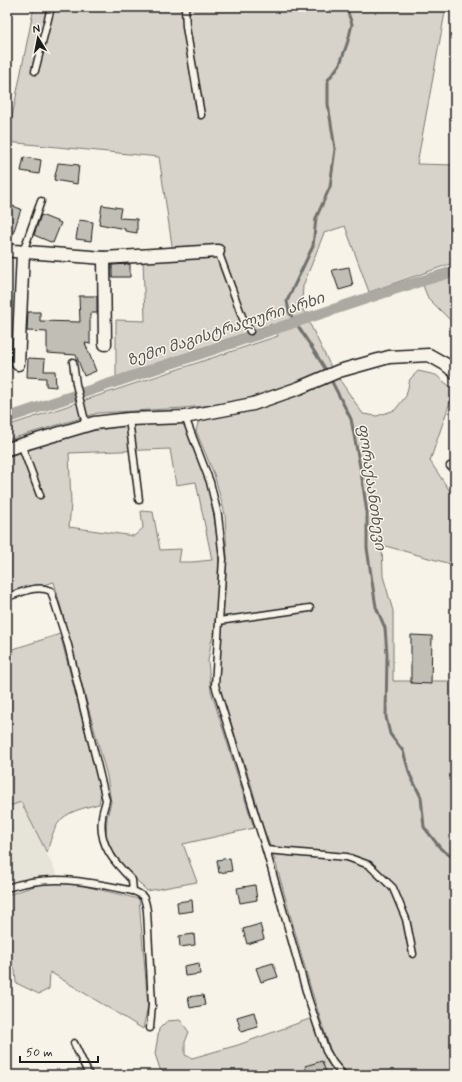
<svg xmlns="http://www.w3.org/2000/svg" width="462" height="1082" font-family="Mynerve,'Noto Sans Georgian',sans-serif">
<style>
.built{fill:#e6e3d9}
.green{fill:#d7d3cb;stroke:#7a7874;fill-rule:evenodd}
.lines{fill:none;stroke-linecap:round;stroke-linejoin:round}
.stream{stroke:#72716c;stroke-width:3}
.canal{stroke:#aca9a2;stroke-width:11}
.building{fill:#c0beb5;stroke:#1c1c1c}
.lane-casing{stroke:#1c1c1c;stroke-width:9}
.street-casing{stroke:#1c1c1c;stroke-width:15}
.lane{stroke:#f7f3e8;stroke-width:6}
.street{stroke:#f7f3e8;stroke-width:12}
.labels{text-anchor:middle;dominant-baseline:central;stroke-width:3;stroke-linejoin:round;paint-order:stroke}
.water-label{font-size:15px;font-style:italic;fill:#565452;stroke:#f7f3e8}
</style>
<rect width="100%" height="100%" fill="#f7f3e8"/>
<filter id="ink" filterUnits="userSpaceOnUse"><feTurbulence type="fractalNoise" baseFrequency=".025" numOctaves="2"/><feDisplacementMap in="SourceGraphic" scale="8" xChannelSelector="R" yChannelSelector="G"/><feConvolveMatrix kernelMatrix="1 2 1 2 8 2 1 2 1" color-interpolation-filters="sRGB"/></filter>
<g filter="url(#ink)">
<path class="built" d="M21,802L58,876L20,879L7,884V807Z"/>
<g class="green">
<path d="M34,7H446L417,164L455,165V264H450L369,292L345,226L324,233L303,286L302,300L303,310L331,367L363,414L377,416L395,410L406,396L410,379L418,371L436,375L454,390L430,461L455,499V563L454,565L382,545L383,576L393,611V681H455V1075H350L337,1063L330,1049L311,989L274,857L262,824L251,784L218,683L227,558L225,514L214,474L196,431L198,423L203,420L249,411L309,392L319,383L249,401L184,408L98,413L7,440V426L278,336L272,324L116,377V320L145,321L143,259H174L159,157L7,142Z"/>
<path d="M455,273V325L428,298L422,283Z"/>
<path d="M180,421L184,424L207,480L211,497L219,551L216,626L211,643L208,661L211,691L254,828L183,844L197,882L147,891L122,865L110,846L106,836L107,818L111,802L107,776L54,582L7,595V457L83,432L126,426ZM170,449L176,485L196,482L212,560L192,562H179L181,549L160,550L153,512L141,511L143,528L134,536L69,527L71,504L69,453Z"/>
<path d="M60,634L101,793L99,804C63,813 56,816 47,853L21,802L7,807V651Z"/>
<path d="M44,883L76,884L139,899L148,1006L143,1029L50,972L49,989L39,994L16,983L15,969H7V895Z"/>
<path d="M312,1018L327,1062L337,1075H165L160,1069L155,1054L159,1029L167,1021L180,1020L189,1032L185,1042V1055L192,1058L238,1045Z"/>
</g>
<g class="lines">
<g class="stream">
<path d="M328,373L289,312L287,301L313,246L316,218L330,187L335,149L328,104V80L340,64L348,41L352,24L346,7"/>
<path d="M330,378L351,419L361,472L367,513V548L371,575L376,607L385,628L387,654L386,717L390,734L403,751L410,775L421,797L424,827L441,849L455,859"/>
</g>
<path class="canal" d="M7,418L395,289L455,271"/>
</g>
<g class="building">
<path d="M24,157L41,160L39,174L21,171Z"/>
<path d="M58,163L79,165L77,184L54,180Z"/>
<path d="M7,204L21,209L10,243H7Z"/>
<path d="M102,205L121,208L119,218L137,219V233L125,231V229L99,224Z"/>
<path d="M41,215L61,223L53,243L34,235Z"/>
<path d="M79,220L93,222L91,241L76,239Z"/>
<path d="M130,264V277H112V265Z"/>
<path d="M349,267L353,286L339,290L332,270Z"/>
<path d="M79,296H97V313H90V344L85,343L96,371L84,376L76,355L47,353V332L27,331L28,312H40V321L80,322Z"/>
<path d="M28,358L45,359L44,371H55L56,387L46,386V378L27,377Z"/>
<path d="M411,635L432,636L431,684L411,683Z"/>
<path d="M230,858L232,871L219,873L217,860Z"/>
<path d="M255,885L257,900L240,903L237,888Z"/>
<path d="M192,900L193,911L178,913L177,902Z"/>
<path d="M260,924L264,939L247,944L243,929Z"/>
<path d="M194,934L195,945L180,947L179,936Z"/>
<path d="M199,963L200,974L185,976L184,966Z"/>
<path d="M273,963L278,977L261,982L256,968Z"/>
<path d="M203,995L205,1005L190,1008L188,997Z"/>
<path d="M254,1012L258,1027L241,1032L237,1017Z"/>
<path d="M322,1061L327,1075H308L305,1066Z"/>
</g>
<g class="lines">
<defs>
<g id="lane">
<path d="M185,7L186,27L201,115"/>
<path d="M35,71L51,7"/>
<path d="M218,251L243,319L250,331"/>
<path d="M23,252L41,201"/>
<path d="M73,362L76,384L86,425"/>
<path d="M185,417L210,482L218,515L223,559L215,685L266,850L308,998L326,1051L333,1063L343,1075"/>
<path d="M129,419L139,500"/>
<path d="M21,444L40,495"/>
<path d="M450,466L455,471"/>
<path d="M7,597C21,593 37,584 51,591L68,645L106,800C105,806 102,812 102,818C98,845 115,863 132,880L133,891C89,882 51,873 7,888"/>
<path d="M219,621L310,608"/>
<path d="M266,850L347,857L369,865L393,888L406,919L413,954"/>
<path d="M133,891C145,895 145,899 147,911L152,1004L150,1028"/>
<path d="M74,1043L89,1075"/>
</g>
<g id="street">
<path d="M7,250L14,251L104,258L218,251"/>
<path d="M104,258L105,344"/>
<path d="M18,364L23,252"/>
<path d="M7,449L94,423L129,419L185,417L253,404L299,388L339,371L389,357L429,355L445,364L455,372"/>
</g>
</defs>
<use href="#lane" class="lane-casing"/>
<use href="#street" class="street-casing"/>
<use href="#lane" class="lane"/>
<use href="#street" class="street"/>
</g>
</g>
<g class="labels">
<g class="water-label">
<text transform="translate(226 330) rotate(-18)">ზემო მაგისტრალური არხი</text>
<text transform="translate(371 487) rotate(82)">ფორაქაანთხევი</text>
</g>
</g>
<rect width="462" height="1082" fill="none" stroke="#f7f3e8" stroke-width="24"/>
<rect x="12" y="12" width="438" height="1058" fill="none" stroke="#1c1c1c" stroke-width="1.5" filter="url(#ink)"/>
<g transform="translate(38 38) rotate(350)" stroke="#f7f3e8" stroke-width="3" paint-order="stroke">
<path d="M0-3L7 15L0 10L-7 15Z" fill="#1c1c1c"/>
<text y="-6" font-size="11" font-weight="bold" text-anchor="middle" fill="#1c1c1c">N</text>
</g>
<path d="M20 1056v6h78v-6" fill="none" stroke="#1c1c1c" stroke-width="2"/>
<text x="26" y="1056" font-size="12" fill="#1c1c1c" stroke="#f7f3e8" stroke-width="3" paint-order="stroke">50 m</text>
</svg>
